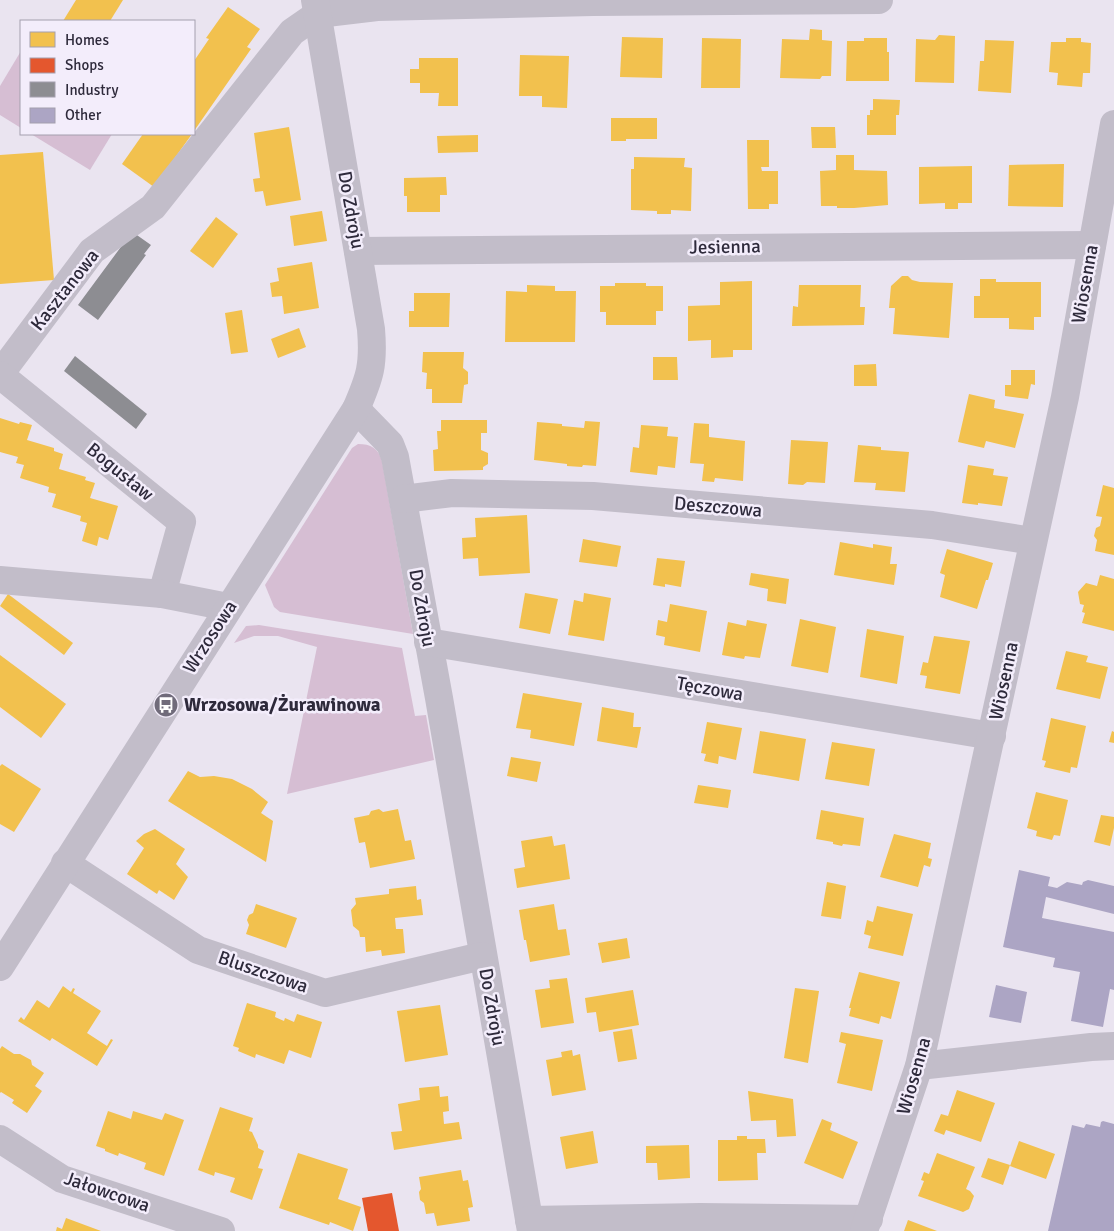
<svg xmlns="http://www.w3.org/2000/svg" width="1114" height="1231" font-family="Signika,sans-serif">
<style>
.green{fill:#d6bed3}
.homes{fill:#f2c14e}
.shops{fill:#e4572e}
.industry{fill:#8d8d92}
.building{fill:#aca5c4}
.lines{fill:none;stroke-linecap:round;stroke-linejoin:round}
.minor{stroke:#c2bdc9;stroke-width:28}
.labels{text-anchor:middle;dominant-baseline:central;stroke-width:5;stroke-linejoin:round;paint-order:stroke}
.street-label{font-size:19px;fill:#2e2a3b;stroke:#f3edfb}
.poi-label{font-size:19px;font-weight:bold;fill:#2e2a3b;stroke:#f3edfb;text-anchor:start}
</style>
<rect width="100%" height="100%" fill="#eae4f0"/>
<g class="green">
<path d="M21,51V128L0,115V86Z"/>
<path d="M31,134H112L90,170Z"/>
<path d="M358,444C371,444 378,448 382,461L413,634L280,612L274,607L265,585L352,448Z"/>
<path d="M259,625L402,648L415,716L426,715L434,760L287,794L317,647L278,636H254L234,643L246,626Z"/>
</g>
<g class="homes">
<path d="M76,0H123L110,21H63Z"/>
<path d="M228,7L260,29L247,47L251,49L194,131V61L209,39L206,38Z"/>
<path d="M810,29L822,30V40L832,41L831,76H822L820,79L780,78L782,39L809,40Z"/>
<path d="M939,35L955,36L954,83L915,82L916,39L935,40Z"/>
<path d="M622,37L663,38L662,78L620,77Z"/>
<path d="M702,38L741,39L740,88H701Z"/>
<path d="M864,38H887V52H889V81H846L847,41H864Z"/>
<path d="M1066,38H1081V42L1091,43L1090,73H1083L1082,87L1057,85L1058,73L1049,72L1051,42H1066Z"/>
<path d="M985,40L1014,41L1011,93L978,91L980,61H984Z"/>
<path d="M520,55L569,56L567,108L542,107V96H519Z"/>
<path d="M419,58H458V106H438L439,93H420V83H410V69H419Z"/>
<path d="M873,99L900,100L899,115H896V135H867V115H870V110H873Z"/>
<path d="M611,118H657V139H626V141H611Z"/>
<path d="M289,127L301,200L266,206L263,191L255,192L253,179L260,178L254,133Z"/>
<path d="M811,127H835L836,148H812Z"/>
<path d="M143,134H192L154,187L122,164Z"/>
<path d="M478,135V152L438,153L437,136Z"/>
<path d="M747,140H769V167H761L762,171H778V204H769V209H748Z"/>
<path d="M43,152L54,280L0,284V155Z"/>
<path d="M836,155H854V170L887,171L888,205L854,208H837V206H821L820,171L836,170Z"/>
<path d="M634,157L685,158L684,167L692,168L691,211L671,210V214H657V211L631,210V169H634Z"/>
<path d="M1064,164L1063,207L1008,206L1009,165Z"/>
<path d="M972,166V203H958V209H945V203L919,204V167Z"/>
<path d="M446,177L447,195H440V212H407V196H404V178Z"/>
<path d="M322,211L327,241L294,246L290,216Z"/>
<path d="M216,217L238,234L213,268L190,251Z"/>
<path d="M312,262L319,308L284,314L282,296L272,297L270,283L279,281L277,268Z"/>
<path d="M902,276H908L912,280L920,282L953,283L949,338L893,334L895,308H889L891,286Z"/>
<path d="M980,279H996V282H1041V317H1034V330L1009,329V318H974V296H980Z"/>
<path d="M752,281V350H733V357L711,358V340L688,341V306L720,305V282Z"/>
<path d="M615,283H646V286H663V311H656V325H606V312H600V286H615Z"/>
<path d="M527,285L555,286V291H576L575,342H505L506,291L527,292Z"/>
<path d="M799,285H861L860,307H865L864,325L792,326L793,306L798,307Z"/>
<path d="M414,293H450L449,327H409V311H414Z"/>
<path d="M242,310L248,352L231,354L225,313Z"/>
<path d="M299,328L306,347L278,358L271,339Z"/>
<path d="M423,352H464L463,368L468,372V384L464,385L462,403H432V389H426L427,373L422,372Z"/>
<path d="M653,357H677L678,380H653Z"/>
<path d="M876,364L877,386H854V365Z"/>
<path d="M1011,370H1035V385L1031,384L1028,399L1005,396V385H1011Z"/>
<path d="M969,394L995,400L994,408L1024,414L1015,448L986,441L984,448L958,442Z"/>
<path d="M0,418L19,424L20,422L32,425L27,440L54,448V451L63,454L59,469L86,477L85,480L95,483L90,498L118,506L108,540L99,537L97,546L82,541L87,523L80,521L81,516L52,507L56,494L48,492L49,487L20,478L24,465L16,463L18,457L0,452Z"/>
<path d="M441,420H487V433H481V450L488,453V464L483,467V470L434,471L433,450L438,449L437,431H441Z"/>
<path d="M585,421L600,422L596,466L583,465L582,467L567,466V464L534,460L537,422L562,424V426L584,428Z"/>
<path d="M694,423L709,424V437L745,441L743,481L715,478L714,482L702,481L704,464L690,463Z"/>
<path d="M641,425L668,427L667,436L678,437L675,468L658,466L657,475L630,472L633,447L639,448Z"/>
<path d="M791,440L828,442L825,483L807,482L803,485L788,484Z"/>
<path d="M858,445L881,447V450L909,452L905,492L875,490L876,483L854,482Z"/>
<path d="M968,465L994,469L993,475L1008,477L1002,506L978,503V505L962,503Z"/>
<path d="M1103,485L1114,488V555L1095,551L1097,540L1094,536L1096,528L1100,526L1102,517L1096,516Z"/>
<path d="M527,515L530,573L479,576L478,558L463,559L462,538L476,537L475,518Z"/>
<path d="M583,539L621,546L617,567L579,562Z"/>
<path d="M840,542L873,548V544L892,547L890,564H897L894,585L834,575Z"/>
<path d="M947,549L993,563L988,580H986L977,609L940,597L945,575L940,573Z"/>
<path d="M657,558L685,561L681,587L665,584V587L653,585Z"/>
<path d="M751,573L789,579L786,604L767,601L768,589L749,585Z"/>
<path d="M1100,575L1114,579V631L1082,623L1085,613L1082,612L1084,605L1080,604L1078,592L1086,583L1097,586Z"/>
<path d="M525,593L558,599L550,634L519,628Z"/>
<path d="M584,593L611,598L604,641L568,635L574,600L583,602Z"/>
<path d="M8,594L73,643L64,655L0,606Z"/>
<path d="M670,604L707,611L700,652L664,645L665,637L656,635L658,620L667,622Z"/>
<path d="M800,619L836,627L828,673L791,666Z"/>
<path d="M747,620L767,624L760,658L745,656L744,659L722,655L728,622L746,626Z"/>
<path d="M867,629L904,636L897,684L860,677Z"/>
<path d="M934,636L970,641L960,694L925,688L927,676L920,675L923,662L928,663Z"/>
<path d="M1066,651L1088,656L1086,662L1108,667L1100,699L1056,689Z"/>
<path d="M0,655L66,704L41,738L0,707Z"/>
<path d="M523,693L582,703L574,746L530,738L531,730L516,728Z"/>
<path d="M602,707L634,713L633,727H641L637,748L597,741Z"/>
<path d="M1051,718L1086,726L1077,768L1071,767L1070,773L1044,767L1046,761L1042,760Z"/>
<path d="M707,722L742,728L736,760L719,756L718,764L704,761L706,754L701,753Z"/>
<path d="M760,731L806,739L799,781L753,773Z"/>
<path d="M1112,731L1114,732V743L1109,742Z"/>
<path d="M832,742L875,749L869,786L825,779Z"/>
<path d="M511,757L541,762L537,782L507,776Z"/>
<path d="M2,764L41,789L14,832L0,824V766Z"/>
<path d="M188,771L200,777L214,776L232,779L252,789L268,802L261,813L273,821L266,862L168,801Z"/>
<path d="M698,785L731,790L728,808L694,803Z"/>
<path d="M1036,792L1068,800L1060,836L1054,835L1052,840L1036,836L1037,831L1027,828Z"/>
<path d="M379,809L383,812L398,809L405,841L411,840L415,859L370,868L365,842L359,843L354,818L369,815L371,811Z"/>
<path d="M821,810L864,818L860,846L843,844L842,846L833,844V842L816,839Z"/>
<path d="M1101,815L1114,817V828L1110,846L1094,842Z"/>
<path d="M155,829L185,849L176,864L188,877L174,900L159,890L157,894L127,874L144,848L136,841L144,834Z"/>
<path d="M894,834L931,843L928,858L932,859L930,867L924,865L918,887L880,877Z"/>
<path d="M552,836L554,846L565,844L570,879L517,888L514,869L525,867L521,841Z"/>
<path d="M827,882L846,886L841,919L821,916Z"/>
<path d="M416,886L417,900L421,899L423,915L395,918L396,929H403L405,953L382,956L381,950L366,952L365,937H360L359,931L353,926L351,910L356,904L355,898L389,894V889Z"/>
<path d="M256,904L297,918L286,948L246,934L249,925L247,920L249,915L253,913Z"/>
<path d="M554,904L558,930L566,929L570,955L530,962L526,940H524L519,910Z"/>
<path d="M877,906L913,914L903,956L868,948L871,936L864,934L867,920L873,922Z"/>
<path d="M627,938L630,958L602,963L598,943Z"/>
<path d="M859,972L900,982L891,1019L881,1016L879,1024L849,1016L851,1008H849Z"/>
<path d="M567,978L574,1023L541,1028L535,990L550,988L549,980Z"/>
<path d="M63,986L71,992L73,988L75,989L73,993L101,1011L87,1033L107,1046L111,1039L113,1040L97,1066L52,1038L50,1041L18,1021L21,1017L24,1020L37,1000L49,1008Z"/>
<path d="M795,988L819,991L808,1063L784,1058Z"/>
<path d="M633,990L639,1025L599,1032L596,1012L587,1013L585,998Z"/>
<path d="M247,1003L276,1012L275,1017L284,1021L285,1018L294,1022L297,1014L322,1022L311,1058L289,1050L284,1064L256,1054L255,1058L238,1051L239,1048L233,1046Z"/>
<path d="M440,1005L448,1055L405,1062L397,1011Z"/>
<path d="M632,1029L637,1059L618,1062L613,1032Z"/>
<path d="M841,1032L883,1040L872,1091L837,1083L846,1044L839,1042Z"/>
<path d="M2,1046L14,1054H20L31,1060L32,1065L44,1073L35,1086L42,1091L27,1113L12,1103L14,1100L1,1092L0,1093V1049Z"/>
<path d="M572,1050L573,1056L580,1054L586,1090L552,1096L546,1060L562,1057L561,1052Z"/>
<path d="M439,1086L440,1097L448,1096L449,1111L443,1112L444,1124L459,1122L462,1139L394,1150L391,1132L402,1131L398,1104L420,1100L419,1088Z"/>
<path d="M957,1090L995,1103L981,1142L946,1130L944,1135L934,1131L941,1114L948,1116Z"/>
<path d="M748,1091L793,1099L796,1136L777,1137L776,1120L751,1121Z"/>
<path d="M220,1107L253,1118L249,1131L252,1132L258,1145V1148L264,1151L258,1168L263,1169L252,1200L230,1192L235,1178L215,1172L214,1176L198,1170Z"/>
<path d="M108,1111L131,1119L133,1111L162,1120L165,1113L184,1120L164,1176L144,1169L146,1163L119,1153L118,1156L105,1151V1149L96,1146Z"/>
<path d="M822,1119L832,1123L830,1130L858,1142L843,1179L804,1163Z"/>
<path d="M593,1131L598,1163L566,1169L560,1137Z"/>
<path d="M737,1136H747V1139H765L766,1153H757L758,1180L718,1181V1140H737Z"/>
<path d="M1019,1141L1055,1154L1046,1179L1010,1166Z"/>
<path d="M689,1145L690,1178L658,1180L657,1163H646V1146Z"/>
<path d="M298,1153L348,1169L338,1199L361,1207L353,1231L330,1222L329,1225L279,1208Z"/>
<path d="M937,1153L975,1167L966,1189L970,1191L974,1196L969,1209L963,1212L918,1196L924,1181L921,1180L924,1172L929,1174Z"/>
<path d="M988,1158L1010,1165L1003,1185L981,1177Z"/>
<path d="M461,1170L463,1181L468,1180L473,1207L468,1208L470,1221L437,1226L434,1213L426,1214L424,1203L420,1200L419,1192L421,1189L419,1177Z"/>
<path d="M66,1218L101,1231H56L57,1227L62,1229Z"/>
<path d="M908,1220L937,1231H904Z"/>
</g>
<path class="shops" d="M392,1193L399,1231H368L362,1198Z"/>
<g class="industry">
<path d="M134,233L151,245L144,254L146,255L98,320L78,305L126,240Z"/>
<path d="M75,356L147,414L136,429L64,371Z"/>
</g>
<g class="building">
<path d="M1019,870L1050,877L1048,886L1057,888L1067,882L1082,885L1083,882L1088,880L1114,886V914L1046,897L1042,918L1114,932V990L1110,989L1103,1027L1071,1021L1080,972L1053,967L1055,958L1003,947Z"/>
<path d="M996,985L1027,992L1021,1023L989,1017Z"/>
<path d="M1103,1121L1114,1124V1231H1048L1072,1125L1084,1128L1086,1124L1100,1127L1101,1122Z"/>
</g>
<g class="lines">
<g class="minor">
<path d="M358,251L1092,245"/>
<path d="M0,374L92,251L153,207L292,32L318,14L377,7L593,2L879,0"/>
<path d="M0,375L182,522L162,594"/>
<path d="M356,409L390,444L395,457L439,698L531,1231"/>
<path d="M403,499L452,493L593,496L932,525L1033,541"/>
<path d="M0,580L162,594L228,607"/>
<path d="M428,642L992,736"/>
<path d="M65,863L198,950L325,993L482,956"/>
<path d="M0,967L356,409C370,377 374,365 371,329L315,0"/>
<path d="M919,1066L1091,1047L1114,1046"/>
<path d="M0,1139L62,1179L221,1231"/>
<path d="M529,1220L700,1217L869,1219"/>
<path d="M864,1231L919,1066L1065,397L1114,124"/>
</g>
</g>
<defs>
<symbol id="bus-disc" viewBox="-11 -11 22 22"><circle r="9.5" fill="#706b7a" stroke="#f3edfb"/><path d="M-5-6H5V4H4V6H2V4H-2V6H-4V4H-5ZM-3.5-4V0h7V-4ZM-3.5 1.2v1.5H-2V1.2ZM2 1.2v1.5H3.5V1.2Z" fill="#fff"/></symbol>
</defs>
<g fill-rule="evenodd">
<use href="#bus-disc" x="152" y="691" width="28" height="28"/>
</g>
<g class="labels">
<g class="street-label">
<text transform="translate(351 210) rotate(80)">Do Zdroju</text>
<text transform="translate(725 247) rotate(-1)">Jesienna</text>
<text transform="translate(1085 284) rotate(-80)">Wiosenna</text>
<text transform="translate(65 290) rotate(-52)">Kasztanowa</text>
<text transform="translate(120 472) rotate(39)">Bogusław</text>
<text transform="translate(718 507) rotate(5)">Deszczowa</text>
<text transform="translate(422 608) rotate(80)">Do Zdroju</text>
<text transform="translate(210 637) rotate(-57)">Wrzosowa</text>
<text transform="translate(1004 681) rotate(-78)">Wiosenna</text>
<text transform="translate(710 689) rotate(10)">Tęczowa</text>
<text transform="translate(263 972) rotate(19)">Bluszczowa</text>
<text transform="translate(492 1007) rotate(80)">Do Zdroju</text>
<text transform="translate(914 1076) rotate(-74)">Wiosenna</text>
<text transform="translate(107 1192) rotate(19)">Jałowcowa</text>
</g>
<g class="poi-label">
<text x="184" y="705">Wrzosowa/Żurawinowa</text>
</g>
</g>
<rect x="20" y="20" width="175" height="115" fill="#f3edfb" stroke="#a49fae"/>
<rect x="30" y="32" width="25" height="15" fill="#f2c14e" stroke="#a49fae"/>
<text x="65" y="45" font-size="15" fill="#2e2a3b">Homes</text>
<rect x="30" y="58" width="25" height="15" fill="#e4572e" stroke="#a49fae"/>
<text x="65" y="70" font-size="15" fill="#2e2a3b">Shops</text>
<rect x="30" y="82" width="25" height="15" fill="#8d8d92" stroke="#a49fae"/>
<text x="65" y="95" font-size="15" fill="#2e2a3b">Industry</text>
<rect x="30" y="108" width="25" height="15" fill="#aca5c4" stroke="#a49fae"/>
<text x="65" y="120" font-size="15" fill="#2e2a3b">Other</text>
</svg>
